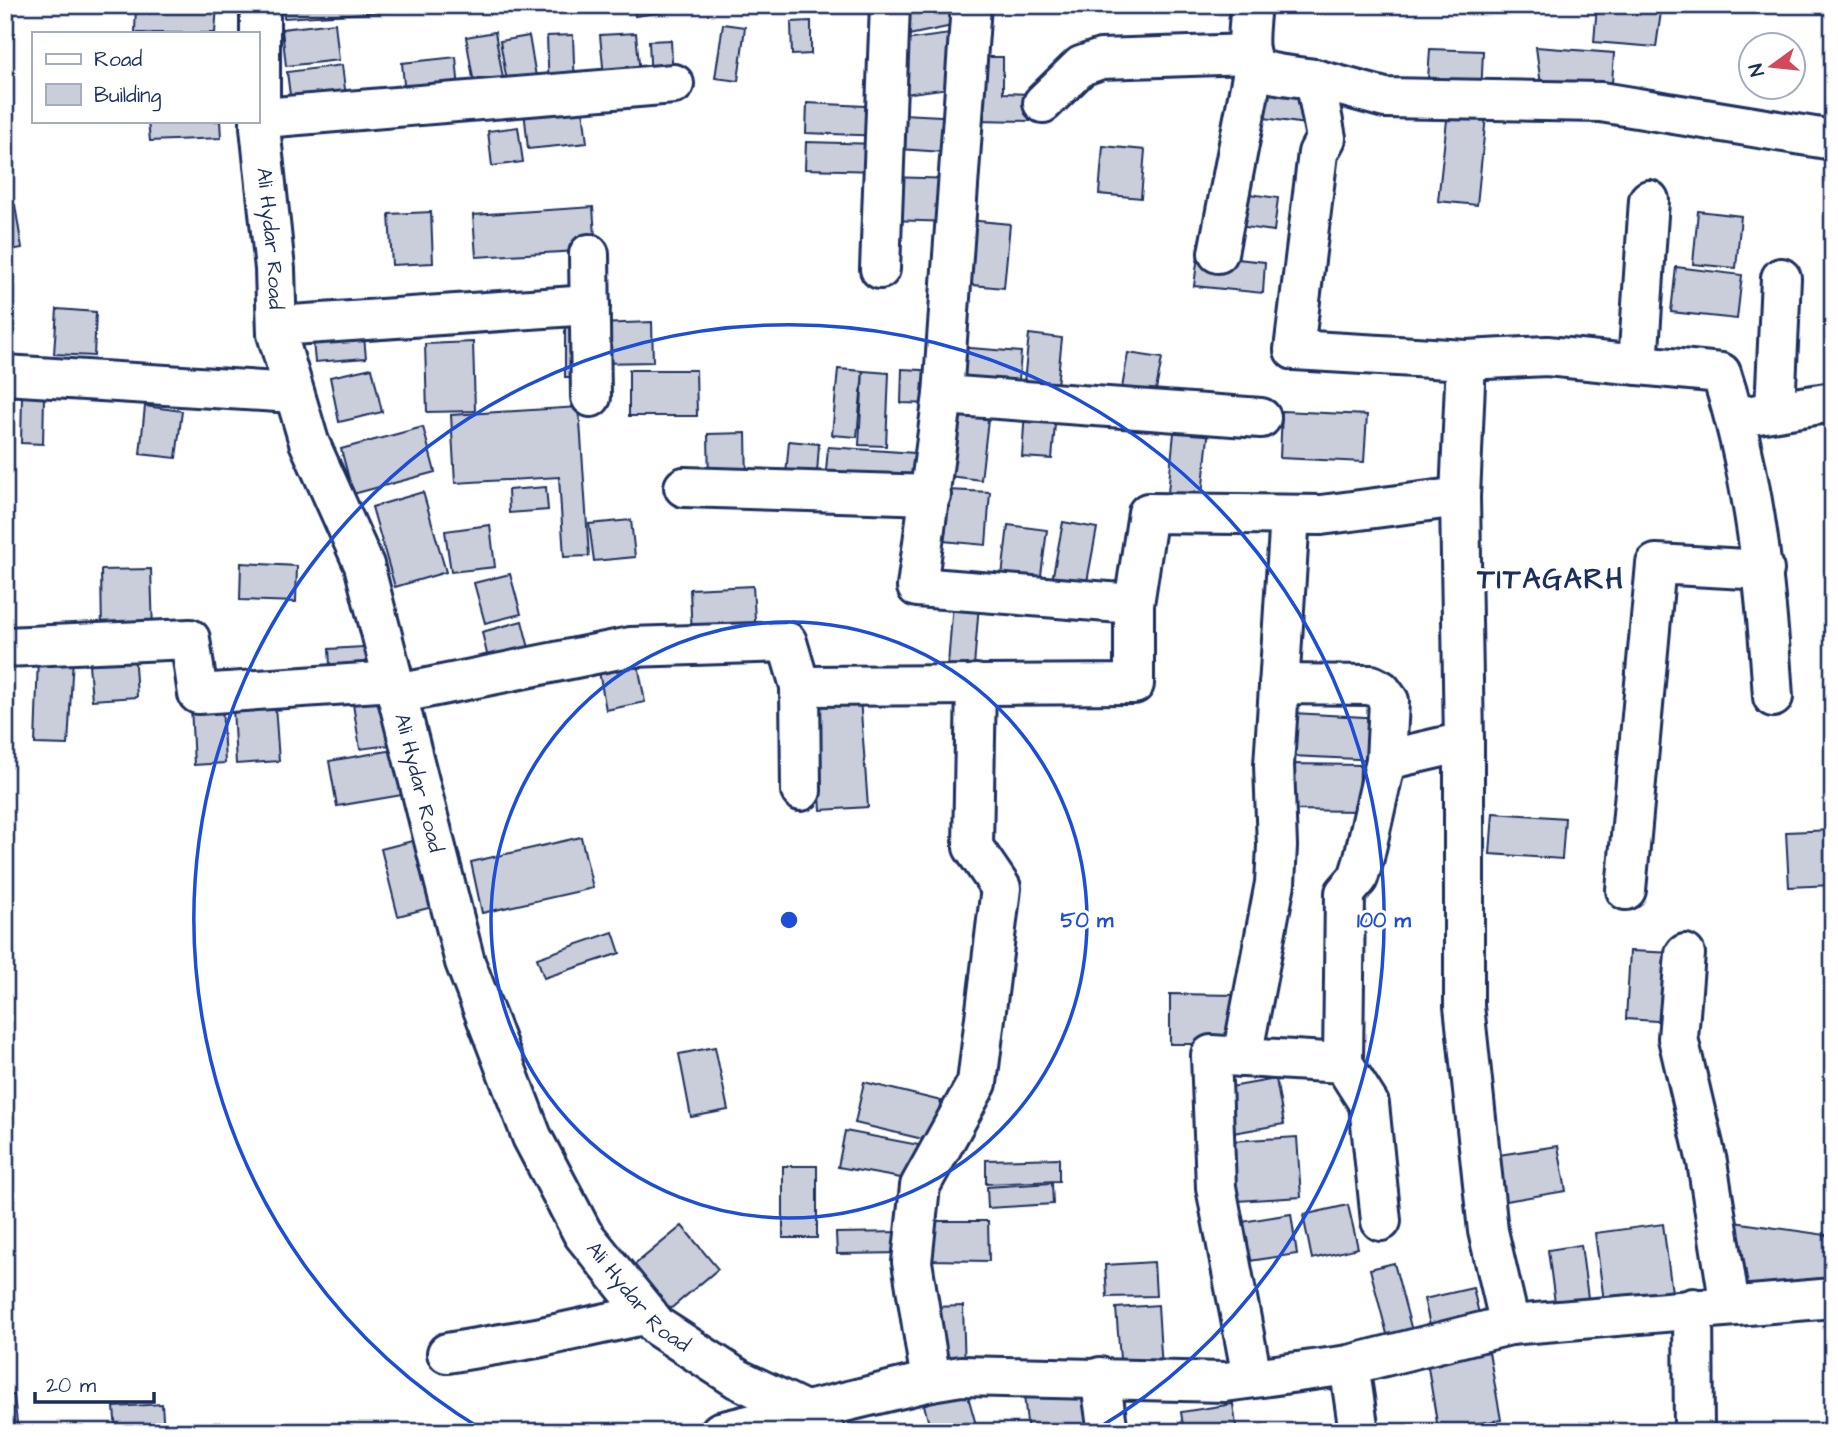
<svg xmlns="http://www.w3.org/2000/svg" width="1838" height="1437" font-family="'Architects Daughter',sans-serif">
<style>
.building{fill:#caceda;stroke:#1b2f5e;stroke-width:2}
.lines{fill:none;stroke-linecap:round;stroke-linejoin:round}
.street-casing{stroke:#1b2f5e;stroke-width:44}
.street{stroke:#fff;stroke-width:38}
.ring{fill:none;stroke:#1d4ed8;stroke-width:3.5}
.labels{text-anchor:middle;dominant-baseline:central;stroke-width:6;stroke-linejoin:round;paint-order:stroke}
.street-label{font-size:21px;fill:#1b2f5e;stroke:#fff}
.district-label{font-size:28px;font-weight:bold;letter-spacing:2px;fill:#1b2f5e;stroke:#fff}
.centre{fill:#1d4ed8;stroke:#fff;stroke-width:3.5}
.ring-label{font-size:21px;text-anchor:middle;font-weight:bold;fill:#1d4ed8;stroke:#fff;stroke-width:6;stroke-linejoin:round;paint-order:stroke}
</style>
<rect width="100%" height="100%" fill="#fff"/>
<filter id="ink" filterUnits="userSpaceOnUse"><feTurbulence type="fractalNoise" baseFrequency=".0143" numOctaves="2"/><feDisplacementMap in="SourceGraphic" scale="14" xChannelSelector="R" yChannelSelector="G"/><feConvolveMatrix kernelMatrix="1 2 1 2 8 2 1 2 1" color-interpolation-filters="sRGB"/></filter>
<g filter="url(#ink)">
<g class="building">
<path d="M136,5H217L215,33H135Z"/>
<path d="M284,5H430L431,9L284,18Z"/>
<path d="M634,5H677L678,10L635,16Z"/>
<path d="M893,5H958L962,24L899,37Z"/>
<path d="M1597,5H1662L1656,47L1594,42Z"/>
<path d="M811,21V54L792,55L791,22Z"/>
<path d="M335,23L339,60L286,66L282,29Z"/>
<path d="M723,24L745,27L738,81L715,78Z"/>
<path d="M495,32L504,84L475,90L466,37Z"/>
<path d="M636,33L641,84L605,87L600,35Z"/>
<path d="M957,33L964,86L905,94L897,41Z"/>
<path d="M573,35L575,91L549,92L547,36Z"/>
<path d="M529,36L538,88L509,93L500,41Z"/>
<path d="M671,40L673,82H651L649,41Z"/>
<path d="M1536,47L1614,53L1611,98L1542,93Z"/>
<path d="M1430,49L1483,51L1481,97L1427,94Z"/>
<path d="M456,57L459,90L405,95L402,63Z"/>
<path d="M978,57H1003V93L1031,94L1030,121L977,120Z"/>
<path d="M342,65L346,97L291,103L287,72Z"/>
<path d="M1254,88L1317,98L1313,125L1250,116Z"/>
<path d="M581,93L587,143L528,149L523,100Z"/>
<path d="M1449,102L1487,106L1477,205L1438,201Z"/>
<path d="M807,103L884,107L883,136L806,133Z"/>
<path d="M902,114L960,117L957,153L900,149Z"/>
<path d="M148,121H220L221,138L150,141Z"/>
<path d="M518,127L523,162L492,166L488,131Z"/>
<path d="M806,142L878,144V171L805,169Z"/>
<path d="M1103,146L1145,150L1141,198L1099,194Z"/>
<path d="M889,177L955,179L953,222L889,220Z"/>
<path d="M1242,193L1278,198L1274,231L1238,226Z"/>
<path d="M15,205L22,248L5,251V207Z"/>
<path d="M593,207L596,250L476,257L473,215Z"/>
<path d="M1698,211L1741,216L1736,268L1693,264Z"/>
<path d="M431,212L433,263L392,265L389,214Z"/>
<path d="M968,220L1010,224L1004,288L962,284Z"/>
<path d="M1198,255L1265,262L1263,293L1194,286Z"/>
<path d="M1676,267L1742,275L1737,319L1671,312Z"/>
<path d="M57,309L96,312L94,356L54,354Z"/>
<path d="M652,322L653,362L598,363L597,324Z"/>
<path d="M565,325H585L586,377H565Z"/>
<path d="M363,326L366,358L315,362L312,331Z"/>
<path d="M1029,334L1062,338L1056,395L1023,392Z"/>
<path d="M473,342L475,411L427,412L425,344Z"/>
<path d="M957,347L1021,352L1018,394L954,389Z"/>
<path d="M1128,353L1162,358L1154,400L1121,394Z"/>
<path d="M372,368L382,412L339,422L330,377Z"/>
<path d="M838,369L863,371L857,437L832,435Z"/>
<path d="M902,369L940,371L939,404L901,403Z"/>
<path d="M629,370H696L697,416H629Z"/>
<path d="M863,371L889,373L886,446L859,445Z"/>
<path d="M22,397H44L43,444L21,443Z"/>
<path d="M145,406L182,411L176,458L140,454Z"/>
<path d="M579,407L589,556L564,557L559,477L455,483L451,415Z"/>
<path d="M956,407L989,411L981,480L948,476Z"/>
<path d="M1025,410L1056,413L1052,459L1022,457Z"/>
<path d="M1282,411L1367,415L1364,462L1280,458Z"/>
<path d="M1175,423L1209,427L1201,505L1167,502Z"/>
<path d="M423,427L435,472L353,494L341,449Z"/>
<path d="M746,433L747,483L709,484L708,434Z"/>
<path d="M789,441L819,444L816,489L785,486Z"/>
<path d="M828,447L929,454L927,490L825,484Z"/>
<rect x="1826" y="482" width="7" height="51"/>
<path d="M546,487L548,510L509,513L508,490Z"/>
<path d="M946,490L990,492L986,545L943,541Z"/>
<path d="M423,492L446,572L395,587L372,507Z"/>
<path d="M631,520L635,557L594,561L589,524Z"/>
<path d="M1063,522L1097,528L1084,598L1050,591Z"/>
<path d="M490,525L495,567L451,572L445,531Z"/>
<path d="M1008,525L1047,530L1039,590L1001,585Z"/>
<path d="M241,563L297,566L296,602L240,600Z"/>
<path d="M151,569L153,632L102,633L101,570Z"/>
<path d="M510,574L521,614L485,623L474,583Z"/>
<path d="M753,586L756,636L692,639L690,589Z"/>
<path d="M953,602L979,604L973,679L947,677Z"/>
<path d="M522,621L530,652L489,663L482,632Z"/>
<path d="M381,646L383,678L331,682L329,649Z"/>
<path d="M134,650L137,697L92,700L88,652Z"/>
<path d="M38,656L73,657L68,745L35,744Z"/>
<path d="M637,659L645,702L606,710L598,666Z"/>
<path d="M860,698L868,807L821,810L813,701Z"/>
<path d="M390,699L398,744L360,749L353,704Z"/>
<path d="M222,704L225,763L194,765L191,705Z"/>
<path d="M275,705L279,761L236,764L233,707Z"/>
<path d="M1293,713L1382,718L1379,760L1291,756Z"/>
<path d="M400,749L408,794L337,806L329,761Z"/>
<path d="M1290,764L1360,765L1359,811L1289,810Z"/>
<path d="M1493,813L1565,818L1562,859L1490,854Z"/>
<path d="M1833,830V885L1789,887L1786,832Z"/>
<path d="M581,837L593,888L482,913L471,862Z"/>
<path d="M420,839L436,906L398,916L381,849Z"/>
<path d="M613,932L620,953L544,978L537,958Z"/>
<path d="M1630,951L1675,953L1671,1022L1626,1019Z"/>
<path d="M1170,994L1238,995V1044H1170Z"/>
<path d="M715,1047L728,1110L691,1117L679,1054Z"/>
<path d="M1276,1079L1284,1124L1233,1133L1225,1088Z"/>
<path d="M864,1082L941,1101L931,1141L855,1123Z"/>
<path d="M845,1131L924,1146L918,1181L838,1167Z"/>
<path d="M1297,1137L1301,1197L1237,1201L1232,1141Z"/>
<path d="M1558,1146L1566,1191L1500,1202L1492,1156Z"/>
<path d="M1059,1158V1181L986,1184V1160Z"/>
<rect x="783" y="1166" width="34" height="72"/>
<path d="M1052,1183L1053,1204L988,1208L987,1187Z"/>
<path d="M1348,1205L1358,1248L1312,1259L1303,1215Z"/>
<path d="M1291,1214L1297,1254L1242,1262L1236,1223Z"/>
<path d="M927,1221H988L989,1261L928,1260Z"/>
<path d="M1734,1222L1833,1236V1284L1739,1291Z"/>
<path d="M1663,1224L1673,1300L1605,1309L1595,1233Z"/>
<path d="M682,1226L718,1269L663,1315L627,1271Z"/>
<path d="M904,1232L905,1253L837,1254L836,1233Z"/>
<path d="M1581,1245L1590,1313L1557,1318L1548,1250Z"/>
<path d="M1154,1262L1156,1296L1107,1297L1105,1265Z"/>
<path d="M1394,1263L1416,1346L1392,1353L1370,1269Z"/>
<path d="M1473,1288L1482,1327L1433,1338L1424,1299Z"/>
<path d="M1158,1305L1162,1370L1121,1372L1116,1308Z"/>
<path d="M963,1306L965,1370L934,1371L932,1307Z"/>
<path d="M1489,1352L1501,1420L1438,1429L1427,1361Z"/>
<path d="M1100,1388L1103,1427L1028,1432L1024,1395Z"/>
<path d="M966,1389L978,1432H931L923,1401Z"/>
<path d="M14,1395L18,1432H5V1396Z"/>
<path d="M162,1404L164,1432H116L114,1407Z"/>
<path d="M1233,1404L1237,1432H1184L1181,1412Z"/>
</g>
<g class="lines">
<defs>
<g id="street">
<path id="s1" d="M260,5V127L275,269L277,334L309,442L364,565L465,962L532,1137L583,1234L658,1327L738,1379L807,1412L825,1432"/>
<path d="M971,5L943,395L917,587L1134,604L1148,513L1321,515L1460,497"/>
<path d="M1251,5C1243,75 1250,71 1315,79L1326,138L1318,153L1294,350L1466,360L1547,356L1721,373C1755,478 1766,587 1773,697"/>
<path d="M1315,79L1385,98L1601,102L1833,140"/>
<path d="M1043,103L1081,66L1101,59L1250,54"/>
<path d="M263,118L674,84"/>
<path d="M1218,253L1254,66"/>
<path d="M589,254L591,397"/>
<path d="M880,269L890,5"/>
<path d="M277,326L590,305"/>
<path d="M1466,360L1460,497L1464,742V1006L1488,1231L1510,1325"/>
<path d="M1638,365L1649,200"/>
<path d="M5,375L294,393"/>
<path d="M943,395L1261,418"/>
<path d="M1775,409L1781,278"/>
<path d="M1752,415L1833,402"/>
<path d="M684,487L931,495"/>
<path d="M5,647L190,639L198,694L394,681"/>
<path d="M1279,684L1371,685L1381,690L1389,701L1386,760L1363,862L1358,878L1345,893L1343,1063L1369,1104L1381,1221"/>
<path d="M800,686L1134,684V604"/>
<path d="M397,694L630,647L787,642L800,686L801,791"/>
<path d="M1386,760L1464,742"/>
<path d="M1626,890L1656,564L1764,570"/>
<path d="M1685,954L1678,1038L1707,1162L1730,1306"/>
<path d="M1242,1057L1275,883L1277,846L1274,765L1290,515"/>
<path d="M1693,1308L1694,1432"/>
<path d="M447,1353L537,1338L648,1314"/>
<path d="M1349,1365L1359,1432"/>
<path d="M1100,1377L1108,1432"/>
<path d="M1252,1377L1216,1187L1211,1055L1343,1063"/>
<path d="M931,1381L912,1262L920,1186L977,1083L1001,888L973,847L976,684"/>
<path d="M720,1432L931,1381L961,1376L1225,1382L1349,1365L1510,1325L1833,1298"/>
</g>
</defs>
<use href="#street" class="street-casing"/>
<use href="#street" class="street"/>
</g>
</g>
<g class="ring">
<circle cx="789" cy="920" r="298"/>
<path d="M483 1430A595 595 0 1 1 1095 1430"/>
</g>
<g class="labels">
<g class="street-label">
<text stroke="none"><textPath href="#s1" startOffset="234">Ali Hydar Road</textPath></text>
<text stroke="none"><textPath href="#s1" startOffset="802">Ali Hydar Road</textPath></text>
<text stroke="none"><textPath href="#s1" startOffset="1368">Ali Hydar Road</textPath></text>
</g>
<g class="district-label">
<text x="1551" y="579">TITAGARH</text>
</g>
</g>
<circle cx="789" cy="920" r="10" class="centre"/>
<g class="ring-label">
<text x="1087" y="927">50 m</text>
<text x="1384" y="927">100 m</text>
</g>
<rect width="1838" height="1437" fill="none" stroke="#fff" stroke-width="28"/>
<rect x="14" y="14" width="1810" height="1409" fill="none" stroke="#1b2f5e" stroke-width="2.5" filter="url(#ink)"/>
<rect x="32" y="32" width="228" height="91" fill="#ffffff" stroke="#a4acbf" stroke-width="2"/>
<rect x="46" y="54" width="35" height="10" fill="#ffffff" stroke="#a4acbf" stroke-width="2"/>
<text x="94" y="66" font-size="21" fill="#1b2f5e">Road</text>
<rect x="46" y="84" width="35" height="21" fill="#caceda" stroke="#a4acbf" stroke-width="2"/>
<text x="94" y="102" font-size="21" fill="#1b2f5e">Building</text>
<g transform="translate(1772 66) rotate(255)"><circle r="33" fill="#ffffff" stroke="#a4acbf" stroke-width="2"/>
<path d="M0-5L12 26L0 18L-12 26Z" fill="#d1495b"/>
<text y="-10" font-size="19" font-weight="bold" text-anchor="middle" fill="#1b2f5e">N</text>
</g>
<path d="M35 1392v10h119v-10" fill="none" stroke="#1b2f5e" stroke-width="3.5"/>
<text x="46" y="1392" font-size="21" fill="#1b2f5e" stroke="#ffffff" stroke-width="5" paint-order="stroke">20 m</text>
</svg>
